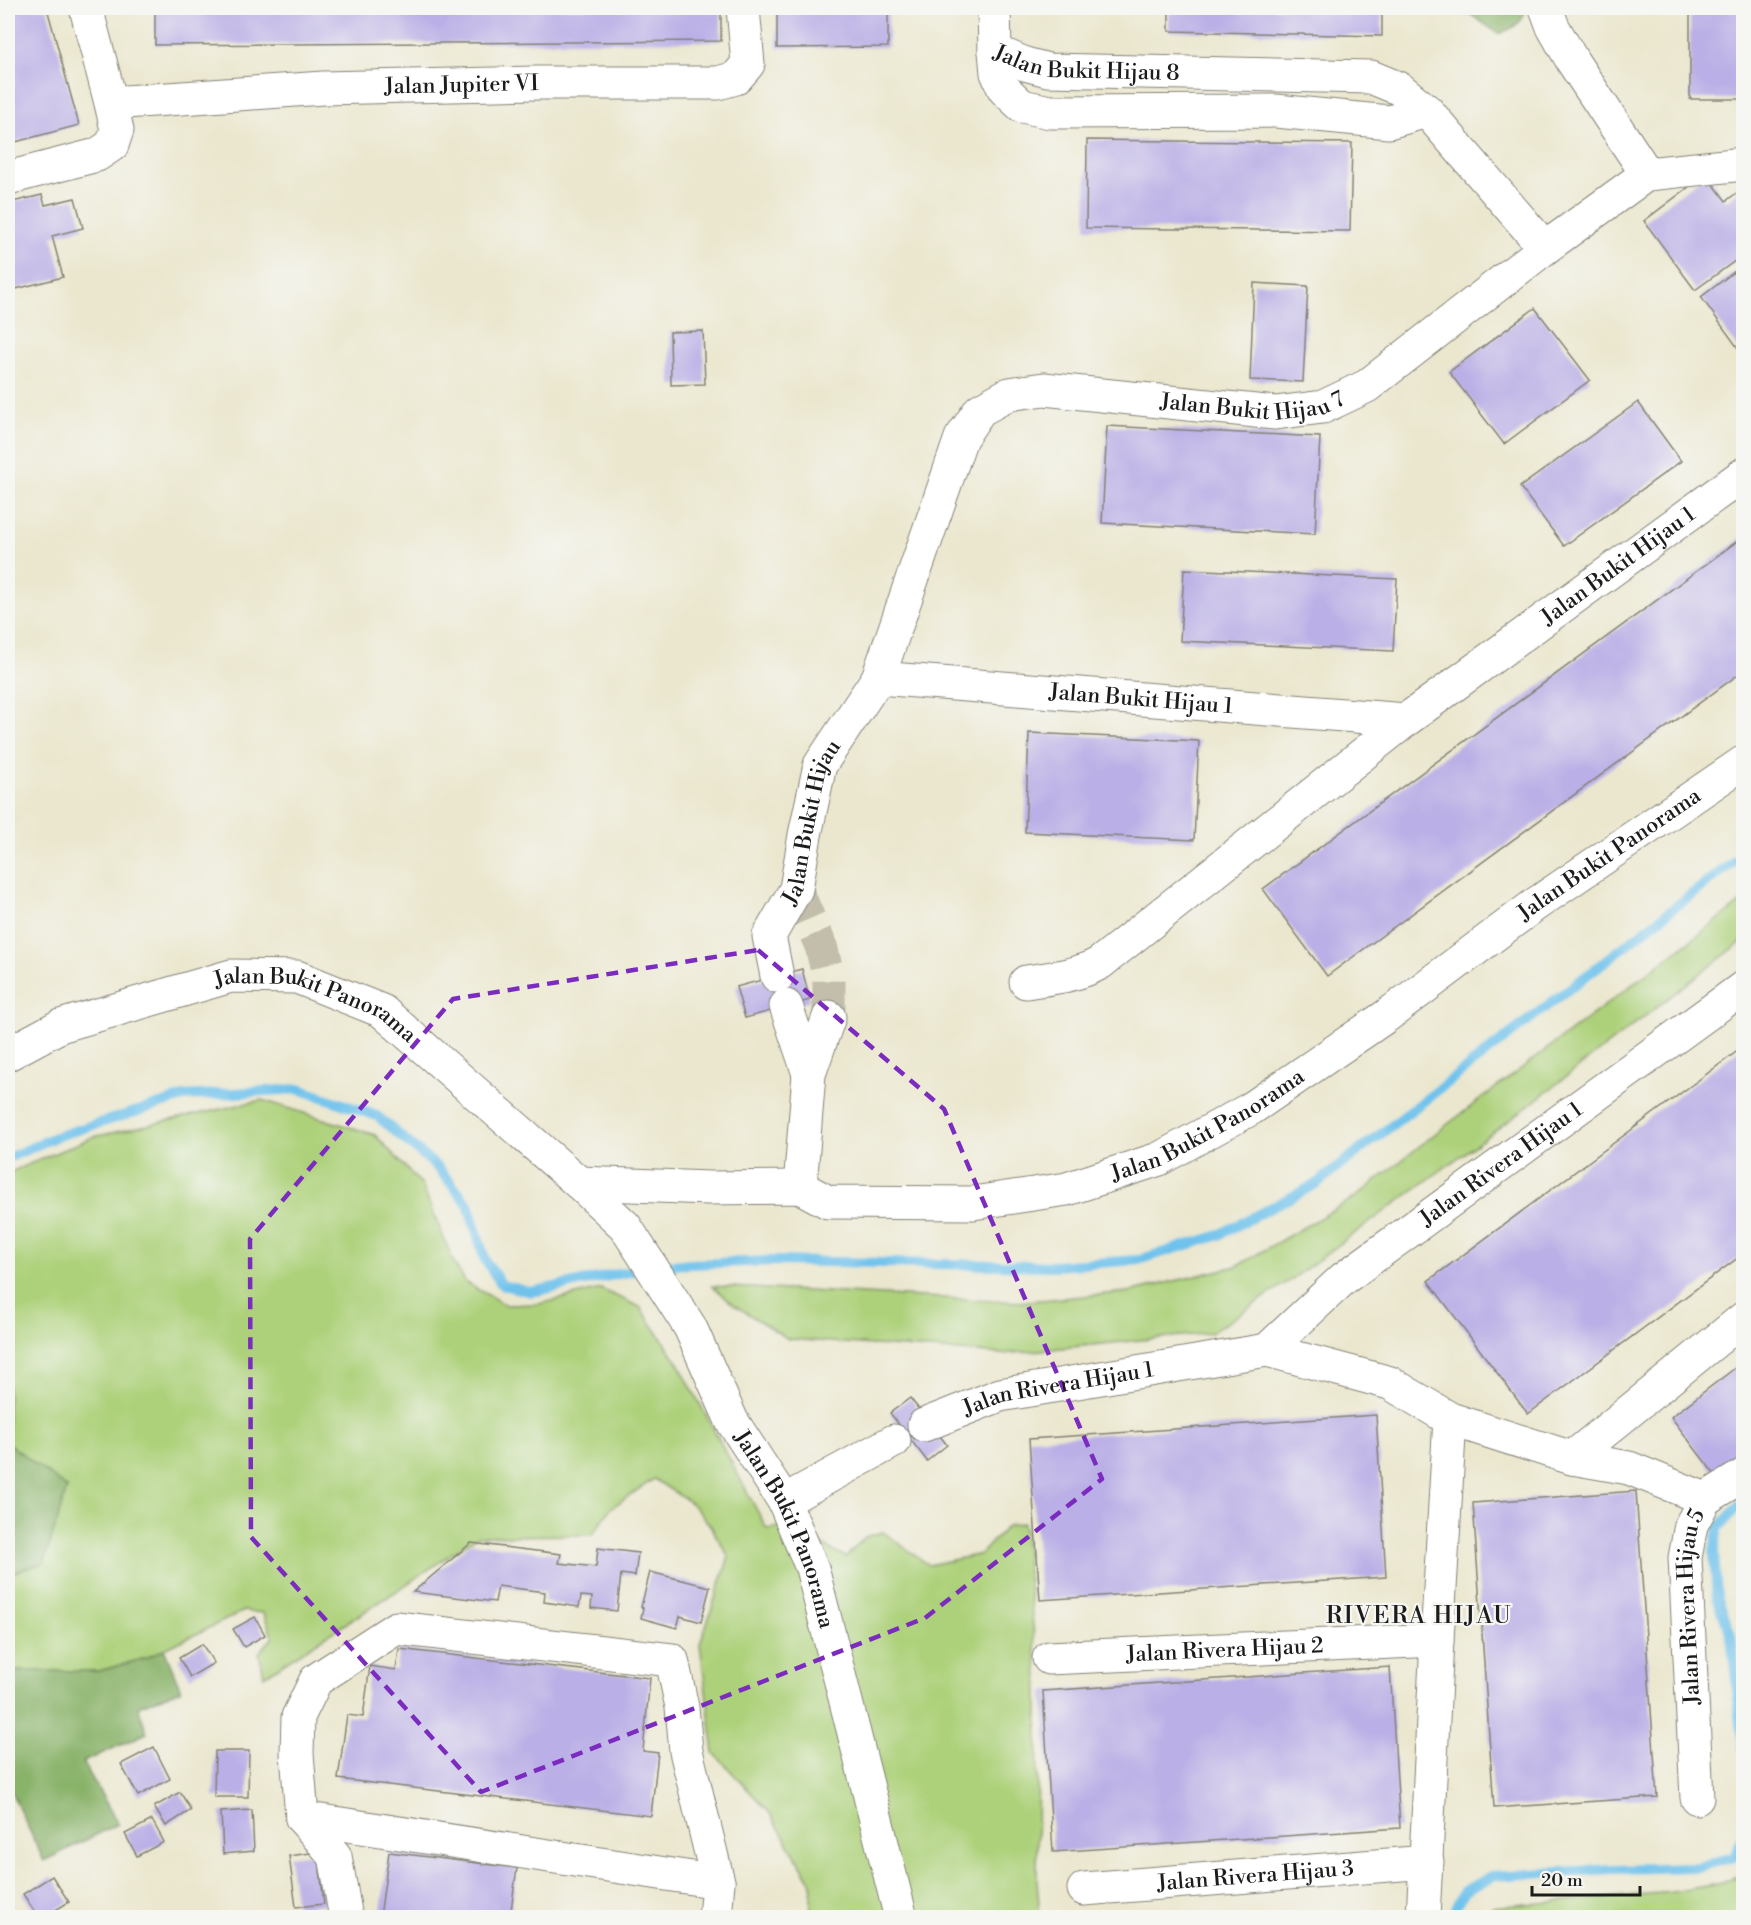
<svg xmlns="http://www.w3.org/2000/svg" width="1751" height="1925" font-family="'Libre Bodoni',serif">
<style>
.green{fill:#add17a;stroke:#64764b;stroke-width:1.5}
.forest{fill:#8ab36a;stroke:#536843;stroke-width:1.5}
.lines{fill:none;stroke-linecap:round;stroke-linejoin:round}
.stream{stroke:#6fc2ec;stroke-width:10}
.building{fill:#baafe6}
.minor-tunnel{stroke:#c2beab;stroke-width:33;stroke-dasharray:33 16;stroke-linecap:butt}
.minor-casing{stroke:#848276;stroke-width:35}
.minor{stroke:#fff;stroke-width:33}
.marked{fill:none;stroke:#7b2cbf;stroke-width:4.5;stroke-dasharray:12 8;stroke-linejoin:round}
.labels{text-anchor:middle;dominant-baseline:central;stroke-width:4.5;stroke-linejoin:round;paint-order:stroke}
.street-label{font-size:22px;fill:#1c1c1c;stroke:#f6f6f2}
.neighbourhood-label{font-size:24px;letter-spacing:1.5px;fill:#1c1c1c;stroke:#f6f6f2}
</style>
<rect width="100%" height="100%" fill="#f6f6f2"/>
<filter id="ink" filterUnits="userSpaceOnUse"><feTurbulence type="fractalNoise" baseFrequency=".0167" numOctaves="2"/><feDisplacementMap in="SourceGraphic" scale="12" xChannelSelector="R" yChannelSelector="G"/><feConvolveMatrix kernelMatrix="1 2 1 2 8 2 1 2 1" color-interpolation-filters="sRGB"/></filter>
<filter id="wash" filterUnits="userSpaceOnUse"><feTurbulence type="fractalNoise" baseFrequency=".008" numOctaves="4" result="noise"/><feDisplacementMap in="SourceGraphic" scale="24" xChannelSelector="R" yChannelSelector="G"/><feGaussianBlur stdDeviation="1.35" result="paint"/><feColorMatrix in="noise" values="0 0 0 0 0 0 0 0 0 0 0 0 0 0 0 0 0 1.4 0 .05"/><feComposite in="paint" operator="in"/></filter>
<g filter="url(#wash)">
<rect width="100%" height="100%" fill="#ebe7cf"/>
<g class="green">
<path d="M1743,901V941L1511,1119L1295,1277L1211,1333L1002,1354L788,1339L734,1305L712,1286L1019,1302L1129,1292L1237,1266L1356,1197L1436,1133Z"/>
<path d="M262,1100L375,1135L422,1185L454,1263L466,1283L506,1305L539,1304L601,1289L640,1307L677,1361L767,1529L786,1526L846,1557L865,1537L883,1532L929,1565L981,1554L1007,1526L1023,1523L1038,1678L1037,1881L1040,1917H810L812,1883L769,1812L714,1753L700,1644L729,1557L710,1525L691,1503L654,1479L611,1508L592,1535L478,1536L392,1594L264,1676L259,1653L273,1637L263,1613L244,1611L146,1658L99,1671H8V1574L44,1563L66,1488L8,1443V1173L93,1137Z"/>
<path d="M1743,1873V1917H1489L1492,1907L1673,1892L1717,1884Z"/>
</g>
<g class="forest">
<path d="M1461,8H1525C1525,23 1511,29 1499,34Z"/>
<path d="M8,1443L67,1488L44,1563L8,1574Z"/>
<path d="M164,1649L181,1690L138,1706L147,1733L83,1762L118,1824L44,1861L8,1785V1671H99L146,1658Z"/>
</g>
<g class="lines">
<g class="stream">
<path d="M8,1158L55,1137L186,1096L299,1089L377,1116L437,1167L468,1204L485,1260L502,1285L531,1292L662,1265L774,1261L1055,1266L1138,1260L1217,1236L1316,1184L1744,854"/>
<path d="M1744,1501L1718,1528L1714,1552L1717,1597L1731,1635L1744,1750"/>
<path d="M1450,1918L1464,1891L1493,1876L1613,1869L1698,1867L1734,1857L1744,1834"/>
</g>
</g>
<g id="blocks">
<g class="building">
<path d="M14,8H47L79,125L8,144V9Z"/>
<path d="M155,8H721V41L155,45Z"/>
<path d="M777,8H888V47L777,48Z"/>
<path d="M1169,8H1382V36L1169,31Z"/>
<rect x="1690" y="8" width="53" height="91"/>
<path d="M1087,140L1352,143L1350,231L1086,228Z"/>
<path d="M1706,174L1726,201L1739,191L1743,197V255L1695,290L1644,221Z"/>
<path d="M42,195L45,205L75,198L83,228L52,236L63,277L8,291V203Z"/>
<path d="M1743,265V355L1701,297Z"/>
<path d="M1254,283L1308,286L1303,382L1250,380Z"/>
<path d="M1535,308L1590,380L1504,444L1449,372Z"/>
<path d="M703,331L705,384L671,385L670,332Z"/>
<path d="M1638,402L1681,461L1564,546L1520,487Z"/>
<path d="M1107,426L1320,437L1315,534L1102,523Z"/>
<path d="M1743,537V671L1327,976L1263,889Z"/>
<path d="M1184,569L1397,579L1393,651L1180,641Z"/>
<path d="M1029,733L1199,741L1194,840L1025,832Z"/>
<path d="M802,969L810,1000L745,1018L736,987Z"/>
<path d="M1743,1047V1254L1528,1414L1428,1281Z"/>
<path d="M1743,1362V1466L1721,1483L1671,1417Z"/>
<path d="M910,1398L947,1445L927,1461L890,1413Z"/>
<path d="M1376,1415L1386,1577L1040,1600L1029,1439Z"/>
<path d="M1636,1491L1657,1797L1494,1808L1473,1503Z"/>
<path d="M471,1543L561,1554L559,1563L596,1567L598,1548L638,1553L635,1576L621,1574L617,1611L591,1608L592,1597L581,1596L579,1607L544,1602L545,1592L498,1586L495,1602L413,1592Z"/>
<path d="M650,1572L710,1587L701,1622L680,1616L677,1628L641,1618L643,1608L641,1607Z"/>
<path d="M255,1617L265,1635L244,1647L233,1629Z"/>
<path d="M202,1644L214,1663L190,1677L179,1658Z"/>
<path d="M399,1649L650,1678L643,1751L658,1753L651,1816L338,1779L347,1715L363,1717L370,1666L396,1670Z"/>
<path d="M1390,1667L1400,1828L1053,1852L1043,1691Z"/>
<path d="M154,1747L170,1779L138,1796L121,1764Z"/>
<path d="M215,1751H249L248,1797H214Z"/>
<path d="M180,1792L191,1810L166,1826L154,1807Z"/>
<path d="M252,1810L254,1851L223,1854L221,1812Z"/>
<path d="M152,1820L164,1842L137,1856L125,1834Z"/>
<path d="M318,1852L324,1904L296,1907L289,1856Z"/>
<path d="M389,1852L517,1868L510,1917H380Z"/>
<path d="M52,1876L69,1902L44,1917H38L23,1894Z"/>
<path d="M1359,1914L1360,1917H1331V1916Z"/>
</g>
</g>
</g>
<g filter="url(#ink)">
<use href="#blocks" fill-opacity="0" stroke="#848276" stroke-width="1.5"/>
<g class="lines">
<path class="minor-tunnel" d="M796,889L821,946L829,978V1017"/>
<defs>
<g id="minor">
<path d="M994,8L995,51L997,73L1004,89L1022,106L1050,112L1276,111L1389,122L1427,111"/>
<path d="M1546,8L1553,27L1573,62L1647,174"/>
<path id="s1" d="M995,51L1025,64L1048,70L1371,77L1400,89L1427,111L1545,248"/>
<path id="s2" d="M111,103L323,88L536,83H718L736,78L748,64L743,8"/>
<path d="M8,178L97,155L112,145L117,130L111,103L86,8"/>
<path id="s3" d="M878,678L1406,720"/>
<path id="s4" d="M777,976L769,936L796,889L805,835L820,765L878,678L961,438L980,410L1009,394L1044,389L1275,413L1323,407L1367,386L1545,248L1647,174L1744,164"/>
<path id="s5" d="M1026,982C1051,978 1077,976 1100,963L1406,720L1744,474"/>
<path d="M786,1006L809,1074"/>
<path id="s6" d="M8,1054L60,1026L231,976L297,977L382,1011L579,1183L625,1226L690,1327L732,1421L784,1501L812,1568L901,1918"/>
<path id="s7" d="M579,1183L709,1188L800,1187L828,1202L973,1203L1067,1189L1159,1159L1252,1108L1385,1017L1536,904L1744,762"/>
<path d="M800,1187L809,1074L829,1017"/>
<path d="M1267,1350L1390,1383L1450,1419L1572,1458L1629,1468L1705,1499"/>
<path id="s8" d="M924,1425L1000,1395L1267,1350L1343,1279L1744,987"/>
<path d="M1572,1458L1744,1318"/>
<path d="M784,1501L894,1441"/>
<path id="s9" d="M1049,1658L1437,1640"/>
<path id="s10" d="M1697,1798L1685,1558L1691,1525L1705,1499L1744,1475"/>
<path d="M302,1818L718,1882"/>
<path id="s11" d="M1084,1889L1427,1862"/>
<path d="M346,1918L335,1856L302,1818L297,1753L298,1717L316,1680L396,1628L672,1660L682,1707L686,1751L718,1882L715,1918"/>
<path d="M1423,1918L1437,1640L1450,1419"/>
</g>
</defs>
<use href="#minor" class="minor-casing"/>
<use href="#minor" class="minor"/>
</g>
</g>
<path class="marked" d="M758,950L944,1109L1102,1479L925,1618L481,1792L251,1537L250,1239L453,999Z"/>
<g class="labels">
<g class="street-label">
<text stroke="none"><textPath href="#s1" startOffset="94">Jalan Bukit Hijau 8</textPath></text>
<text stroke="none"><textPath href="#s2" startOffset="351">Jalan Jupiter VI</textPath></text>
<text stroke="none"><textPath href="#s4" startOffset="892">Jalan Bukit Hijau 7</textPath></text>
<text stroke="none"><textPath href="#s5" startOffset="730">Jalan Bukit Hijau 1</textPath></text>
<text stroke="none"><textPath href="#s3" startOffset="264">Jalan Bukit Hijau 1</textPath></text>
<text stroke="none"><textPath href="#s4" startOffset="164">Jalan Bukit Hijau</textPath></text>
<text stroke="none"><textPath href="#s7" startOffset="1134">Jalan Bukit Panorama</textPath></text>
<text stroke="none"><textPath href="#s6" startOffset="328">Jalan Bukit Panorama</textPath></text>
<text stroke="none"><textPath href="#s7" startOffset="648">Jalan Bukit Panorama</textPath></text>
<text stroke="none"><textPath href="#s8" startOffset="652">Jalan Rivera Hijau 1</textPath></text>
<text stroke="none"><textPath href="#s8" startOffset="140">Jalan Rivera Hijau 1</textPath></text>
<text stroke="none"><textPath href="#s6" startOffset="1064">Jalan Bukit Panorama</textPath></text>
<text stroke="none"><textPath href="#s10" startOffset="192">Jalan Rivera Hijau 5</textPath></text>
<text stroke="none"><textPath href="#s9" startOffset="176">Jalan Rivera Hijau 2</textPath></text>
<text stroke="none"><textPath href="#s11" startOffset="172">Jalan Rivera Hijau 3</textPath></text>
</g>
<g class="neighbourhood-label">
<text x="1419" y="1616">RIVERA HIJAU</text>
</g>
</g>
<rect width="1751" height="1925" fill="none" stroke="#f6f6f2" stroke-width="30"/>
<path d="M1532 1886v9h108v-9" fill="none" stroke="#1c1c1c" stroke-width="3"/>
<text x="1541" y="1886" font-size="18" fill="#1c1c1c" stroke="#f6f6f2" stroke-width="4.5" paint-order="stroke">20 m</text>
</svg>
